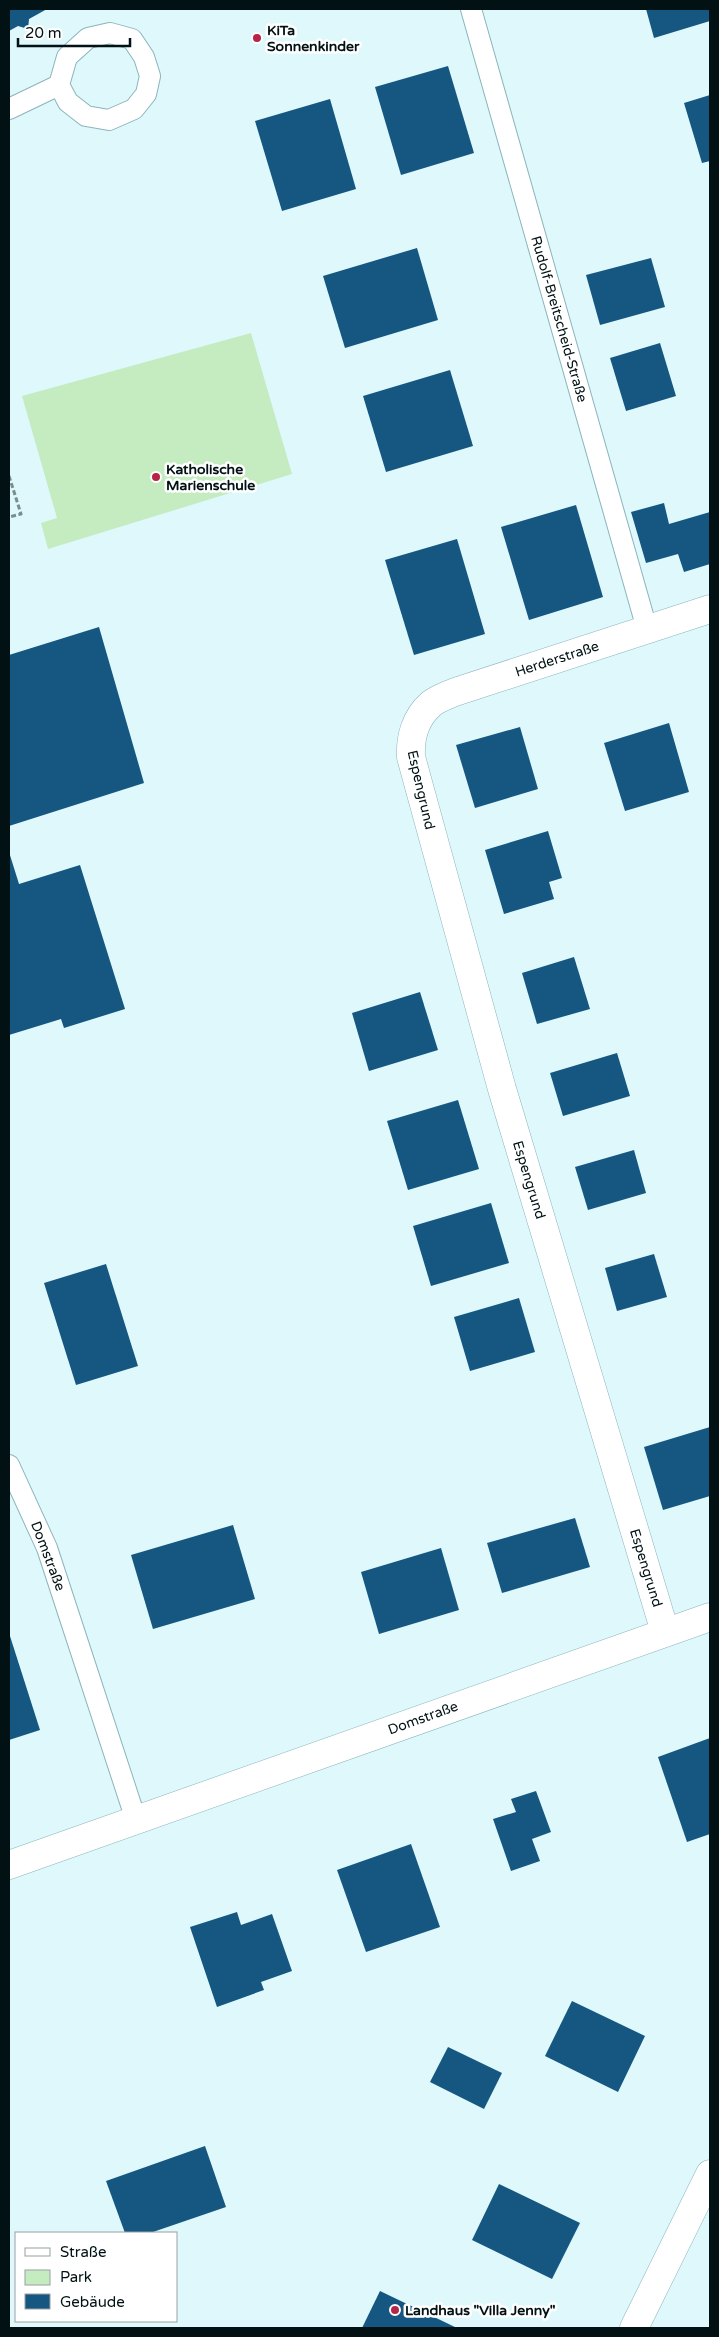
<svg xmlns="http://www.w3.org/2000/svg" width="719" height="2337" font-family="'Varela Round',sans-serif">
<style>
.green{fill:#c5ecc1}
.building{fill:#155780}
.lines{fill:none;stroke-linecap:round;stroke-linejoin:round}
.lane-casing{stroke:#8bb5bc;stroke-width:22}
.street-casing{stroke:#8bb5bc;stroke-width:29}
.path{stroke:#798e91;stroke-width:3;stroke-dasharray:5 2.5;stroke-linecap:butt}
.lane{stroke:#fff;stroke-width:20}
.street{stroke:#fff;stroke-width:28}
.poi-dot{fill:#b62447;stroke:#fff;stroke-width:2}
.labels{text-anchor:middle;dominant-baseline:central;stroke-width:5;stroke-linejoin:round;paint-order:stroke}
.poi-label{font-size:14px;font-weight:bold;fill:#021113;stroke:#fff;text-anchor:start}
.street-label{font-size:14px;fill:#021113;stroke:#fff}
</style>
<rect width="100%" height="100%" fill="#def8fc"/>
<path class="green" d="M251,333L292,474L48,549L41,523L57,518L22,396Z"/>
<g class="building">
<path d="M9,9H47L29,19L28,29L18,26L9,31Z"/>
<path d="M646,9H710V21L654,38Z"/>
<path d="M448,66L474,153L401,175L375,87Z"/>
<path d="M710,95V161L702,163L684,103Z"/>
<path d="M330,99L356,189L282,211L255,121Z"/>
<path d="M417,248L438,320L345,348L323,276Z"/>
<path d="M651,258L665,307L600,325L586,275Z"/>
<path d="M660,343L676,396L626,411L610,358Z"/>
<path d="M450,370L473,446L386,472L363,396Z"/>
<path d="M664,503L669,524L710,512V564L684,572L678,554L646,563L631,512Z"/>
<path d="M576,505L603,597L529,620L501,527Z"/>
<path d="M457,539L485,634L414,655L385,560Z"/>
<path d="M99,627L144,783L9,826V655Z"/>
<path d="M669,723L689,792L625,811L604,743Z"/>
<path d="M520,727L538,789L475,808L456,745Z"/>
<path d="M548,831L562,878L549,882L554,899L504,914L485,850Z"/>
<path d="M9,852L19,884L80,865L125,1009L64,1028L61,1019L9,1035Z"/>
<path d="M574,957L590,1009L537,1024L522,973Z"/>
<path d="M420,992L438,1050L369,1071L352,1013Z"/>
<path d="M617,1053L630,1096L563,1116L550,1073Z"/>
<path d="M458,1100L479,1169L408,1190L387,1121Z"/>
<path d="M634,1150L646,1193L588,1210L575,1167Z"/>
<path d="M491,1203L509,1263L431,1286L413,1226Z"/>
<path d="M654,1254L667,1297L617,1311L605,1268Z"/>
<path d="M106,1264L138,1366L76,1385L44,1283Z"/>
<path d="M519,1298L535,1352L470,1371L454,1317Z"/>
<path d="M710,1427V1496L663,1510L644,1447Z"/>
<path d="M575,1518L590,1567L502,1593L487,1543Z"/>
<path d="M233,1525L255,1599L153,1629L131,1555Z"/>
<path d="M441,1548L459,1610L379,1634L361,1572Z"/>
<path d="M9,1633L40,1730L9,1740Z"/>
<path d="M710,1738V1834L687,1842L658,1757Z"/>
<path d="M536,1791L551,1832L532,1839L540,1861L511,1871L493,1819L516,1812L511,1799Z"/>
<path d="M411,1844L440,1927L366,1952L337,1870Z"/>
<path d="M237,1912L241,1925L272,1914L292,1971L261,1982L264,1990L217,2007L190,1927Z"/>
<path d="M572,2001L645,2036L618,2092L545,2056Z"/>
<path d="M448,2047L502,2073L484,2109L430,2082Z"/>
<path d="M205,2146L226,2207L150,2233H125L106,2181Z"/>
<path d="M499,2184L580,2223L552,2279L472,2240Z"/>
<path d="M380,2291L457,2328H362Z"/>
</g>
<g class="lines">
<defs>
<g id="lane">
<path d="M471,9L647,629"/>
<path d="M9,109L59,85L67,57L88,38L110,33L132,39L144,57L150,76L146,94L134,109L109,120L86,116L68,102L59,85"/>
<path d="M9,1465L47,1548L136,1820"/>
</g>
<g id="street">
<path d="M665,1632L502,1089L411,757C410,738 415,718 431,704C437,699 448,695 455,692L710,609"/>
<path d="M9,1865L710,1617"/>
<path d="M634,2328L710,2174"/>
</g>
</defs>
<use href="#lane" class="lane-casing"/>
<use href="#street" class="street-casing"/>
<path class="path" d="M9,476L21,514L9,517"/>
<use href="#lane" class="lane"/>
<use href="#street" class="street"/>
</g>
<g class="poi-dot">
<circle cx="257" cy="38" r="5"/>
<circle cx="156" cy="477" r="5"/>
<circle cx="395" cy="2310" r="5"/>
</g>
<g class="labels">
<g class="poi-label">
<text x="267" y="30">KiTa<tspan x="267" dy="16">Sonnenkinder</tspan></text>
<text x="166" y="469">Katholische<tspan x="166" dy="16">Marienschule</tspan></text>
<text x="405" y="2310">Landhaus "Villa Jenny"</text>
</g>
<g class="street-label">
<text transform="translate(559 319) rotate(74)">Rudolf-Breitscheid-Straße</text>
<text transform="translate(557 659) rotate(-18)">Herderstraße</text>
<text transform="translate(421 790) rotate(77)">Espengrund</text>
<text transform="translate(529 1180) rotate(73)">Espengrund</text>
<text transform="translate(48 1556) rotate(69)">Domstraße</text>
<text transform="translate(646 1568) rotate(73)">Espengrund</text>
<text transform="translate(423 1718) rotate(-20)">Domstraße</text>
</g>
</g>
<rect width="719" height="2337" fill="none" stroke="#021113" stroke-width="20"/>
<rect x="15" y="2232" width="162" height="90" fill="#ffffff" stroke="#9aa0a1"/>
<rect x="25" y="2248" width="25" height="8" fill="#ffffff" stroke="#9aa0a1"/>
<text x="60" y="2257" font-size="15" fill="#021113">Straße</text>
<rect x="25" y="2270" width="25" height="15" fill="#c5ecc1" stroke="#9aa0a1"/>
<text x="60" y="2282" font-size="15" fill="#021113">Park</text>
<rect x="25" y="2294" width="25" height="15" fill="#155780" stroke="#9aa0a1"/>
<text x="60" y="2307" font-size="15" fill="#021113">Gebäude</text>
<path d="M18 38v8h112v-8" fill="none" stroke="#021113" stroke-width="2.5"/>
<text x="25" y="38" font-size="15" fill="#021113" stroke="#ffffff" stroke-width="4" paint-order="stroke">20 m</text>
</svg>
